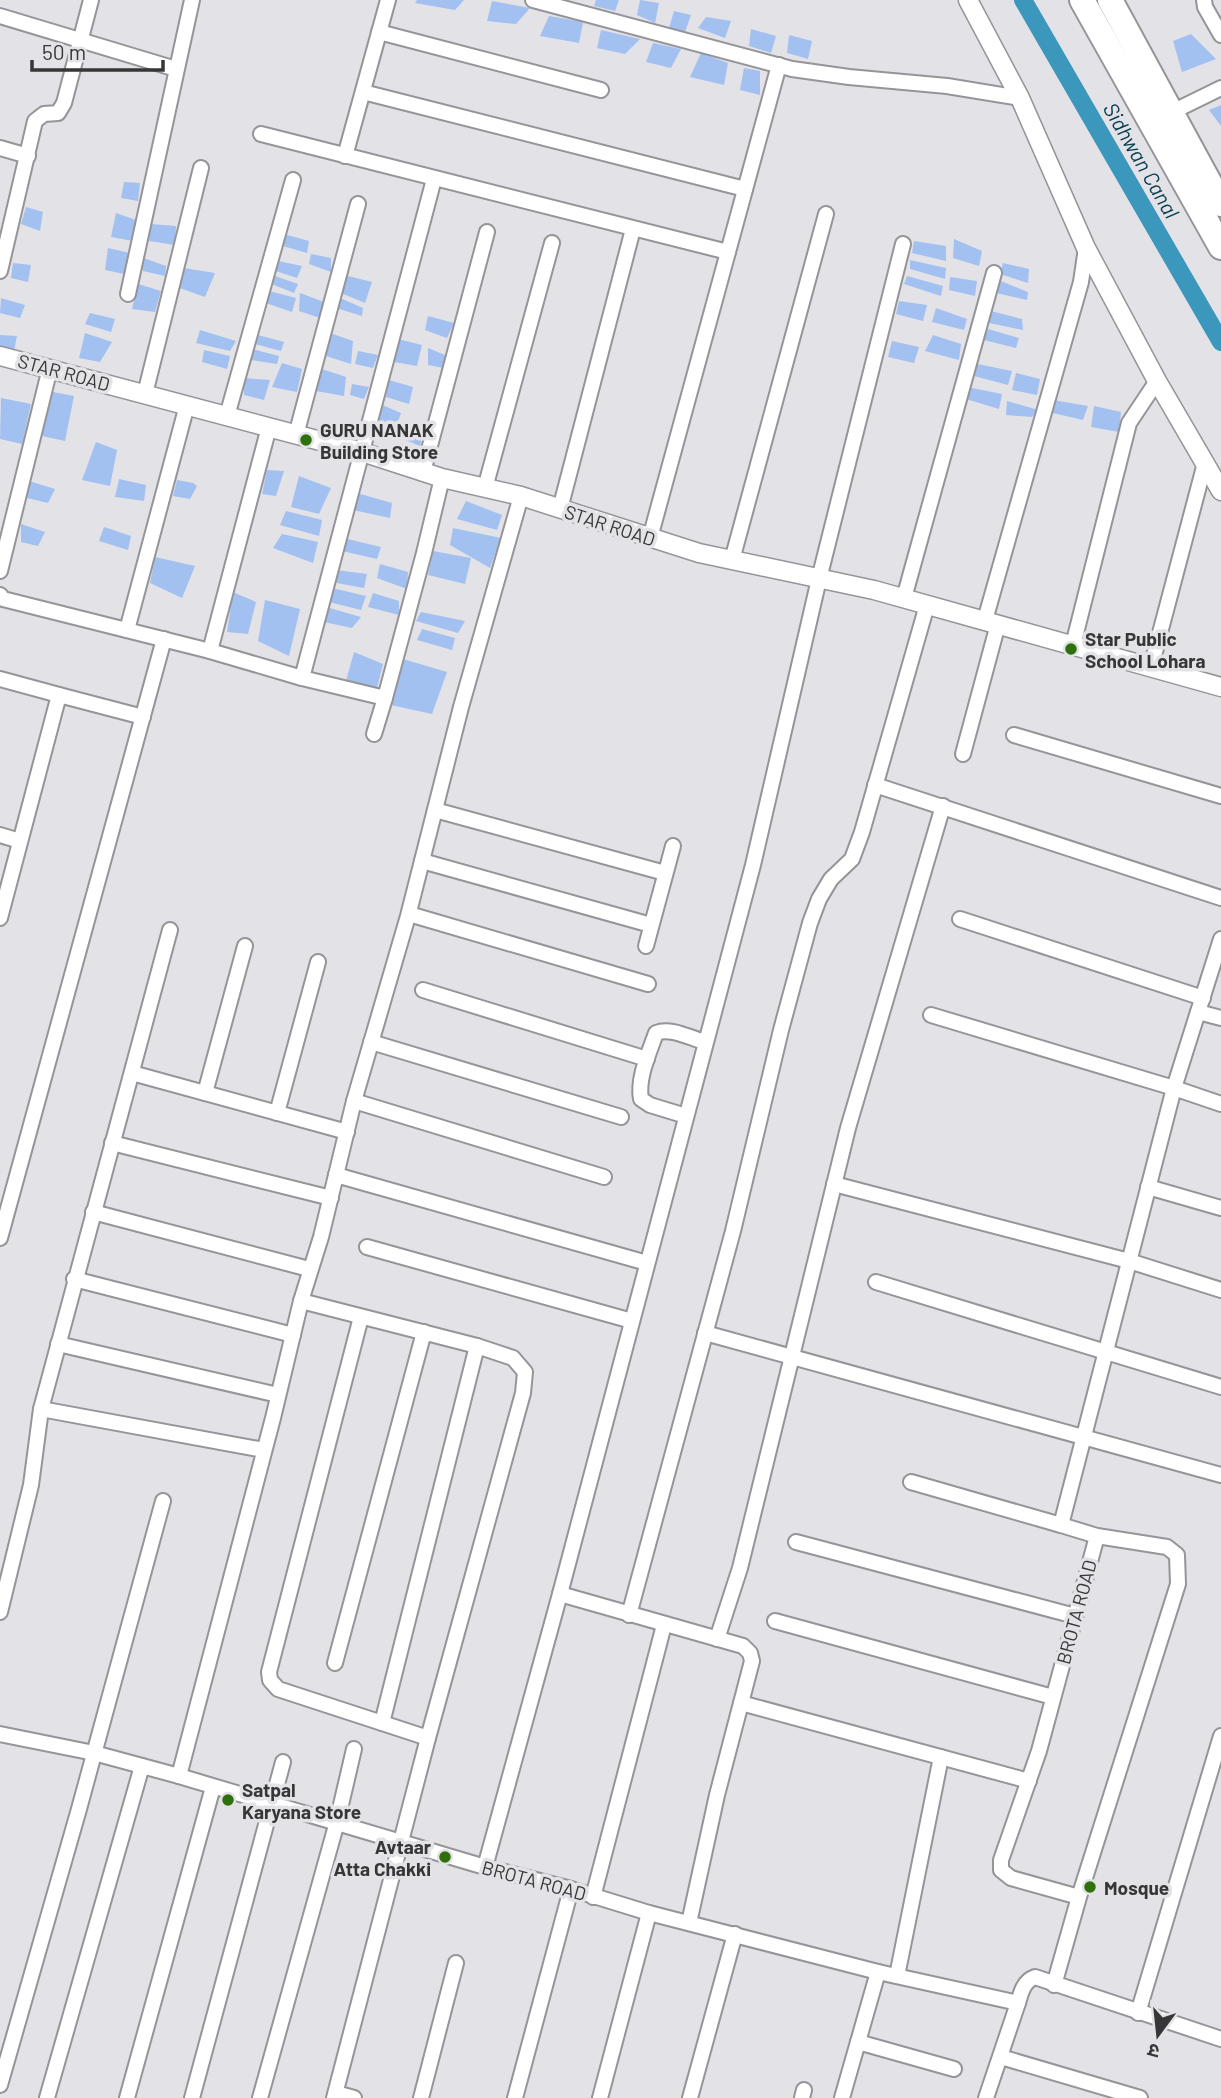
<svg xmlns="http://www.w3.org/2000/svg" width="1221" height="2098" font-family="Barlow,'Noto Sans Devanagari',sans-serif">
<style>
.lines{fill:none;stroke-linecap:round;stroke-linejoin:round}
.canal{stroke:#3b97bc;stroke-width:18}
.building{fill:#a2c1f1}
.minor-casing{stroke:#959498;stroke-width:18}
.tertiary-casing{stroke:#959498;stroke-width:21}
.trunk-casing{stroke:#959498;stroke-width:28}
.minor{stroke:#fff;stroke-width:14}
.tertiary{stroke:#fff;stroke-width:18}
.trunk{stroke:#fff;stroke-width:24}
.poi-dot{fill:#2e700b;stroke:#e3e2e6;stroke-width:2.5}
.labels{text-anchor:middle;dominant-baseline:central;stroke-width:7;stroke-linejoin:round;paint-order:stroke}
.street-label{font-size:19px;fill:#363637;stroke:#e3e2e6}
.poi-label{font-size:19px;font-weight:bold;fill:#363637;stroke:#e3e2e6;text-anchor:start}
.water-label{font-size:21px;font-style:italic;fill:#033b4f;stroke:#e3e2e6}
</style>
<rect width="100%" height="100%" fill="#e3e2e6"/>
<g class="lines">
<path class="canal" d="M1023,0L1221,342"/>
</g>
<g class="building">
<path d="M417,0H464L455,10L415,3Z"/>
<path d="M596,0H619L615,11L594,6Z"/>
<path d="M640,0L659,3L655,23L637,15Z"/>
<path d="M492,1L530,8L516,24L487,21Z"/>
<path d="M674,11L691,15L685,32L669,28Z"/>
<path d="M549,16L583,22L579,43L540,36Z"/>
<path d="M706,17L731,21L725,38L698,28Z"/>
<path d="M751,29L776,36L771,53L749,46Z"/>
<path d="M601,30L640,39L625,54L597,48Z"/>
<path d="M1191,34L1216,59L1182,72L1173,41Z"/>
<path d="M789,35L812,41L808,59L787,53Z"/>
<path d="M653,43L681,49L671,68L646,62Z"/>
<path d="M701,53L728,63L724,85L690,77Z"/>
<path d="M744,68L760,71V95L740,90Z"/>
<path d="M1221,105V126L1209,110Z"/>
<path d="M124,182L140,183L138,201L121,198Z"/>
<path d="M26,207L43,212L40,231L21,224Z"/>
<path d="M116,213L136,220L133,241L111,237Z"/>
<path d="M151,224L176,226L175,245L149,241Z"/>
<path d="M284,234L309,241L307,253L283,246Z"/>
<path d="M954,239L982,251L979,266L953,258Z"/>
<path d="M914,241L946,246V261L912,253Z"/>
<path d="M108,248L130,253L124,274L105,270Z"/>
<path d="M311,254L331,258V272L309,264Z"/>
<path d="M141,257L166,266L165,276L143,271Z"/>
<path d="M910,260L946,268L945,279L910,269Z"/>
<path d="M278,261L302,266L297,278L276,271Z"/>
<path d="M13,263L31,265L28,282L11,278Z"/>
<path d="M1003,263L1029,269L1028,283L1000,274Z"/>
<path d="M184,268L215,273L205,297L177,287Z"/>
<path d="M272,275L298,284L294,293L269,283Z"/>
<path d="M344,275L372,282L365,303L341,293Z"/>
<path d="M907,276L943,286L941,296L904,284Z"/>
<path d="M950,277L977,281L975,296L949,290Z"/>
<path d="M998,280L1028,292L1027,300L996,293Z"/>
<path d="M138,284L161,291L155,312L132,309Z"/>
<path d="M269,291L296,298L292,312L266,303Z"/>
<path d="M300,293L324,302L320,318L299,311Z"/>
<path d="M1,298L25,305L20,318L0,313Z"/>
<path d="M340,298L363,308L362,316L336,308Z"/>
<path d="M899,301L927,305L923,321L896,314Z"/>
<path d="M936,308L967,319L964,330L932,322Z"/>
<path d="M991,311L1022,319L1023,330L989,323Z"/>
<path d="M90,313L115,319L111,332L85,324Z"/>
<path d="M428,316L454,323L447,338L425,330Z"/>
<path d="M988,329L1019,338L1016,348L984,340Z"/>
<path d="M200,330L236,341L230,351L196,343Z"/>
<path d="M85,333L112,342L100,362L79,358Z"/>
<path d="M330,333L353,341L351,364L326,356Z"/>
<path d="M0,335L17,336L14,351L0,350Z"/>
<path d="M258,335L284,342L281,351L255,344Z"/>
<path d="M933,335L961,344L959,360L925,351Z"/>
<path d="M398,339L422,345L417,366L394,362Z"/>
<path d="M892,341L919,347L914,363L888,357Z"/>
<path d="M428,348L445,355L444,368L428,365Z"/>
<path d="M252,349L279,356L277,364L251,360Z"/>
<path d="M204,350L230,356L227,369L202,362Z"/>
<path d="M358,351L378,355L373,368L355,364Z"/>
<path d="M282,363L302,369L297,392L272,387Z"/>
<path d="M977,364L1012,371L1008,385L970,375Z"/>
<path d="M322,369L346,377L344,396L316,391Z"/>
<path d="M1016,373L1040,379L1037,395L1012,390Z"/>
<path d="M244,378L270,380L264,400L244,395Z"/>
<path d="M389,380L413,387L409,404L386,397Z"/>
<path d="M352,384L369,387L364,399L350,395Z"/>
<path d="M967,387L1002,394L999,409L966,399Z"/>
<path d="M53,392L74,396L65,441L42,436Z"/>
<path d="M1,398L31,404L22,444L0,439Z"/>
<path d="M1053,400L1088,406L1083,420L1053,413Z"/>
<path d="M1007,401L1038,410L1032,417L1006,415Z"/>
<path d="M380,404L401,413L394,433L373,429Z"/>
<path d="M1094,406L1121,412L1119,432L1091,427Z"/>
<path d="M404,423L424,429L420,446L398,437Z"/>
<path d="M96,442L117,450L110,486L82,480Z"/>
<path d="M267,470L284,471L276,496L262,494Z"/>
<path d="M299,476L331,488L319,514L291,507Z"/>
<path d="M119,479L146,485L144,501L115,497Z"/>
<path d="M177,480L193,483L197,486L190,499L173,496Z"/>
<path d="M29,481L55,489L48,503L23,497Z"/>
<path d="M357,493L392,503L390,518L353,510Z"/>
<path d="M466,501L502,515L497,530L457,519Z"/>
<path d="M286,511L322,520L319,536L280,525Z"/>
<path d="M21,524L45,532L38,546L21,542Z"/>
<path d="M104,527L131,536L128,550L99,541Z"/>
<path d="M453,528L501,538L490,568L450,545Z"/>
<path d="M282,534L318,542L313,563L273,548Z"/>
<path d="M343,538L381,547L377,559L342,551Z"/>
<path d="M433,551L471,558L465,584L428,575Z"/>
<path d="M155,557L195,566L182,598L150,583Z"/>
<path d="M380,564L408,572L407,589L377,578Z"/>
<path d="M336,570L367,574L364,588L337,583Z"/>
<path d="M332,588L366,596L361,610L329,602Z"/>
<path d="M233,592L256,602L248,634L227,632Z"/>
<path d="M373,593L399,601V615L368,607Z"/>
<path d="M265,600L300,609L289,656L258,641Z"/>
<path d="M326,607L361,617L352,628L324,622Z"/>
<path d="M421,612L465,621L458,633L416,621Z"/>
<path d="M422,629L455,638L452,650L417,640Z"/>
<path d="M354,652L383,664L377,688L346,681Z"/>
<path d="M403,659L447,672L432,714L391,705Z"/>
</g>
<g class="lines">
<defs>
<g id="minor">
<path d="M533,0L792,69L849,77L947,86L1020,98"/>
<path d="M1204,0L1205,7L1221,35"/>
<path d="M0,16L176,69"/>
<path d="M379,32L601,90"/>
<path d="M363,92L745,189"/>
<path d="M1170,113L1221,88"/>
<path d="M261,134L728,252"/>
<path d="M0,148L28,156"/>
<path d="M345,156L388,0"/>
<path d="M0,271L35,121L44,114L58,113L64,103L91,0"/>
<path d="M128,294L192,0"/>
<path d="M145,394L201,168"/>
<path d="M227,416L293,180"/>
<path d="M296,435L358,204"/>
<path d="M423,472L487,232"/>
<path d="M485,488L552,243"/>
<path d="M560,509L633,229"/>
<path d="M650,538L779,65"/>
<path d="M732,560L826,214"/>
<path d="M0,571L50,368"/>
<path d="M0,595L3,599L210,651L302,678L385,698L424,553L442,478"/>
<path d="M904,598L994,273"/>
<path d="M985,620L1081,282L1086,248"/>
<path d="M127,630L187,405"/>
<path d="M1073,645L1129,423L1157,381"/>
<path d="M210,651L269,427"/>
<path d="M1151,667L1205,463"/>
<path d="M302,678L434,179"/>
<path d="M0,679L59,695"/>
<path d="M374,734L385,698"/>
<path d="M1014,735L1221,796"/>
<path d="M963,754L998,624"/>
<path d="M875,785L1221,898"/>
<path d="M435,810L665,873"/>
<path d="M0,835L20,841"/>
<path d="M422,861L651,925"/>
<path d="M409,914L648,984"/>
<path d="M0,918L59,695L143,717"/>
<path d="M960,919L1203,998"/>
<path d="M646,946L673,846"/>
<path d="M423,990L647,1059"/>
<path d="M1198,1012L1221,1018"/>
<path d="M931,1015L1174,1088L1221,939"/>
<path d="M371,1042L621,1117"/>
<path d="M132,1073L347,1132"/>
<path d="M205,1093L245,946"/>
<path d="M354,1101L604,1177"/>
<path d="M277,1113L318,962"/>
<path d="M686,1116L650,1105L641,1099C637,1079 649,1053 656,1033C671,1027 690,1038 705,1042"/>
<path d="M112,1143L331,1198"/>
<path d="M336,1175L647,1263"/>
<path d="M834,1184L1129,1261L1221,1290"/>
<path d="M1148,1187L1221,1208"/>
<path d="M93,1212L309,1269"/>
<path d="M0,1238L164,639"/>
<path d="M367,1247L632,1321"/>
<path d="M74,1279L293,1335"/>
<path d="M876,1282L1221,1387"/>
<path d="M301,1301L477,1346L513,1358L525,1372L523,1393L428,1738L334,2098"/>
<path d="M361,1317L269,1672L270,1680L278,1689L428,1738"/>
<path d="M705,1333L1221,1475"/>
<path d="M58,1344L278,1395"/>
<path d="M41,1409L264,1450"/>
<path d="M911,1482L1061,1525"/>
<path d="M1097,1536L1061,1525L1174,1088L1221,1104"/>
<path d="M796,1542L1075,1616"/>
<path d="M560,1594L743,1646L750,1653L752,1661L717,1795L689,1923"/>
<path d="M0,1612L31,1485L41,1409L170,930"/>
<path d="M629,1615L733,1231L781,1030L810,923L819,899L831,879L852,859L862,832L927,605"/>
<path d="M775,1621L1053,1697"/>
<path d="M717,1639L740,1568L848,1128L943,806"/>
<path d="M335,1663L424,1332"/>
<path d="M741,1703L1029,1781"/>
<path d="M382,1723L477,1346"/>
<path d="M0,1734L94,1753L179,1776L485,1867L571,1889L649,1913L878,1972L1018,2003C1021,1992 1024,1981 1035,1977L1221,2039"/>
<path d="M179,1776L273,1418L301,1301L321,1237L354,1101L408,916L461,707L521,496"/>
<path d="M485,1867L560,1594L753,865L819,579L903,244"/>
<path d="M593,1897L664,1625"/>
<path d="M897,1976L941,1757"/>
<path d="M1054,1985L1079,1897L1011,1878L1001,1870V1860L1039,1751L1097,1536L1167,1547L1177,1555L1178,1584L1079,1897"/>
<path d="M1138,2013L1221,1736"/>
<path d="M858,2042L954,2069"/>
<path d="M1001,2057L1140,2098"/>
<path d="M0,2085L79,1809L163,1501"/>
<path d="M336,2093L354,2098"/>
<path d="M47,2098L142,1766"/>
<path d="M127,2098L213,1787"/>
<path d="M192,2098L283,1762"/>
<path d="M260,2098L337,1822L354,1749"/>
<path d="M421,2098L456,1963"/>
<path d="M515,2098L571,1889"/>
<path d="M600,2098L649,1913"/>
<path d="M690,2098L735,1934"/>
<path d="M802,2098L804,2090"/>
<path d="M842,2098L878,1972"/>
<path d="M986,2098L1018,2003"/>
</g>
<g id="tertiary">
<path d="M968,0L1020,98L1086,248L1157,381L1221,491"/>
<path d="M0,356L362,452L442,478L521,496L699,553L874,590L1221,687"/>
</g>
<g id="trunk">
<path d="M1082,0L1221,247"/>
<path d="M1110,0L1221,204"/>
</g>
</defs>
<use href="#minor" class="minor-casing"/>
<use href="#tertiary" class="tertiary-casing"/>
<use href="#trunk" class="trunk-casing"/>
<use href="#minor" class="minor"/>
<use href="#tertiary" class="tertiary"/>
<use href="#trunk" class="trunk"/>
</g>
<g class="poi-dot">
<circle cx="306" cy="440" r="7"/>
<circle cx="1071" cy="649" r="7"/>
<circle cx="228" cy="1800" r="7"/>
<circle cx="445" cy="1857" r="7"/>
<circle cx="1090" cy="1887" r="7"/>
</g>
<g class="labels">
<g class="street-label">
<text transform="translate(64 372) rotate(15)">STAR ROAD</text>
<text transform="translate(610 525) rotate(18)">STAR ROAD</text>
<text transform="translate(1076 1612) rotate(-75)">BROTA ROAD</text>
<text transform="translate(534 1880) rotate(15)">BROTA ROAD</text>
</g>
<g class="poi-label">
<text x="320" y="429">GURU NANAK<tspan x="320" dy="22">Building Store</tspan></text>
<text x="1085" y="638">Star Public<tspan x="1085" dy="22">School Lohara</tspan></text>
<text x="242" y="1789">Satpal<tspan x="242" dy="22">Karyana Store</tspan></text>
<text x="431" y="1846" text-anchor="end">Avtaar<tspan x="431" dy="22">Atta Chakki</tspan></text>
<text x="1104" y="1887">Mosque</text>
</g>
<g class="water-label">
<text transform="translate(1142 160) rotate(60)">Sidhwan Canal</text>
</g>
</g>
<g transform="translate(1158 2035) rotate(195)" stroke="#e3e2e6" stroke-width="5" paint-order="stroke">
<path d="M0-5L12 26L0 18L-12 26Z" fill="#363637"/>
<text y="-10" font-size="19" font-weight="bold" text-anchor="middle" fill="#363637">उ</text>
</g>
<path d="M32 60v10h131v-10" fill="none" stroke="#363637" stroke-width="3.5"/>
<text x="42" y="60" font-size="21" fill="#363637" stroke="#e3e2e6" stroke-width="5" paint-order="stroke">50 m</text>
</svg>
